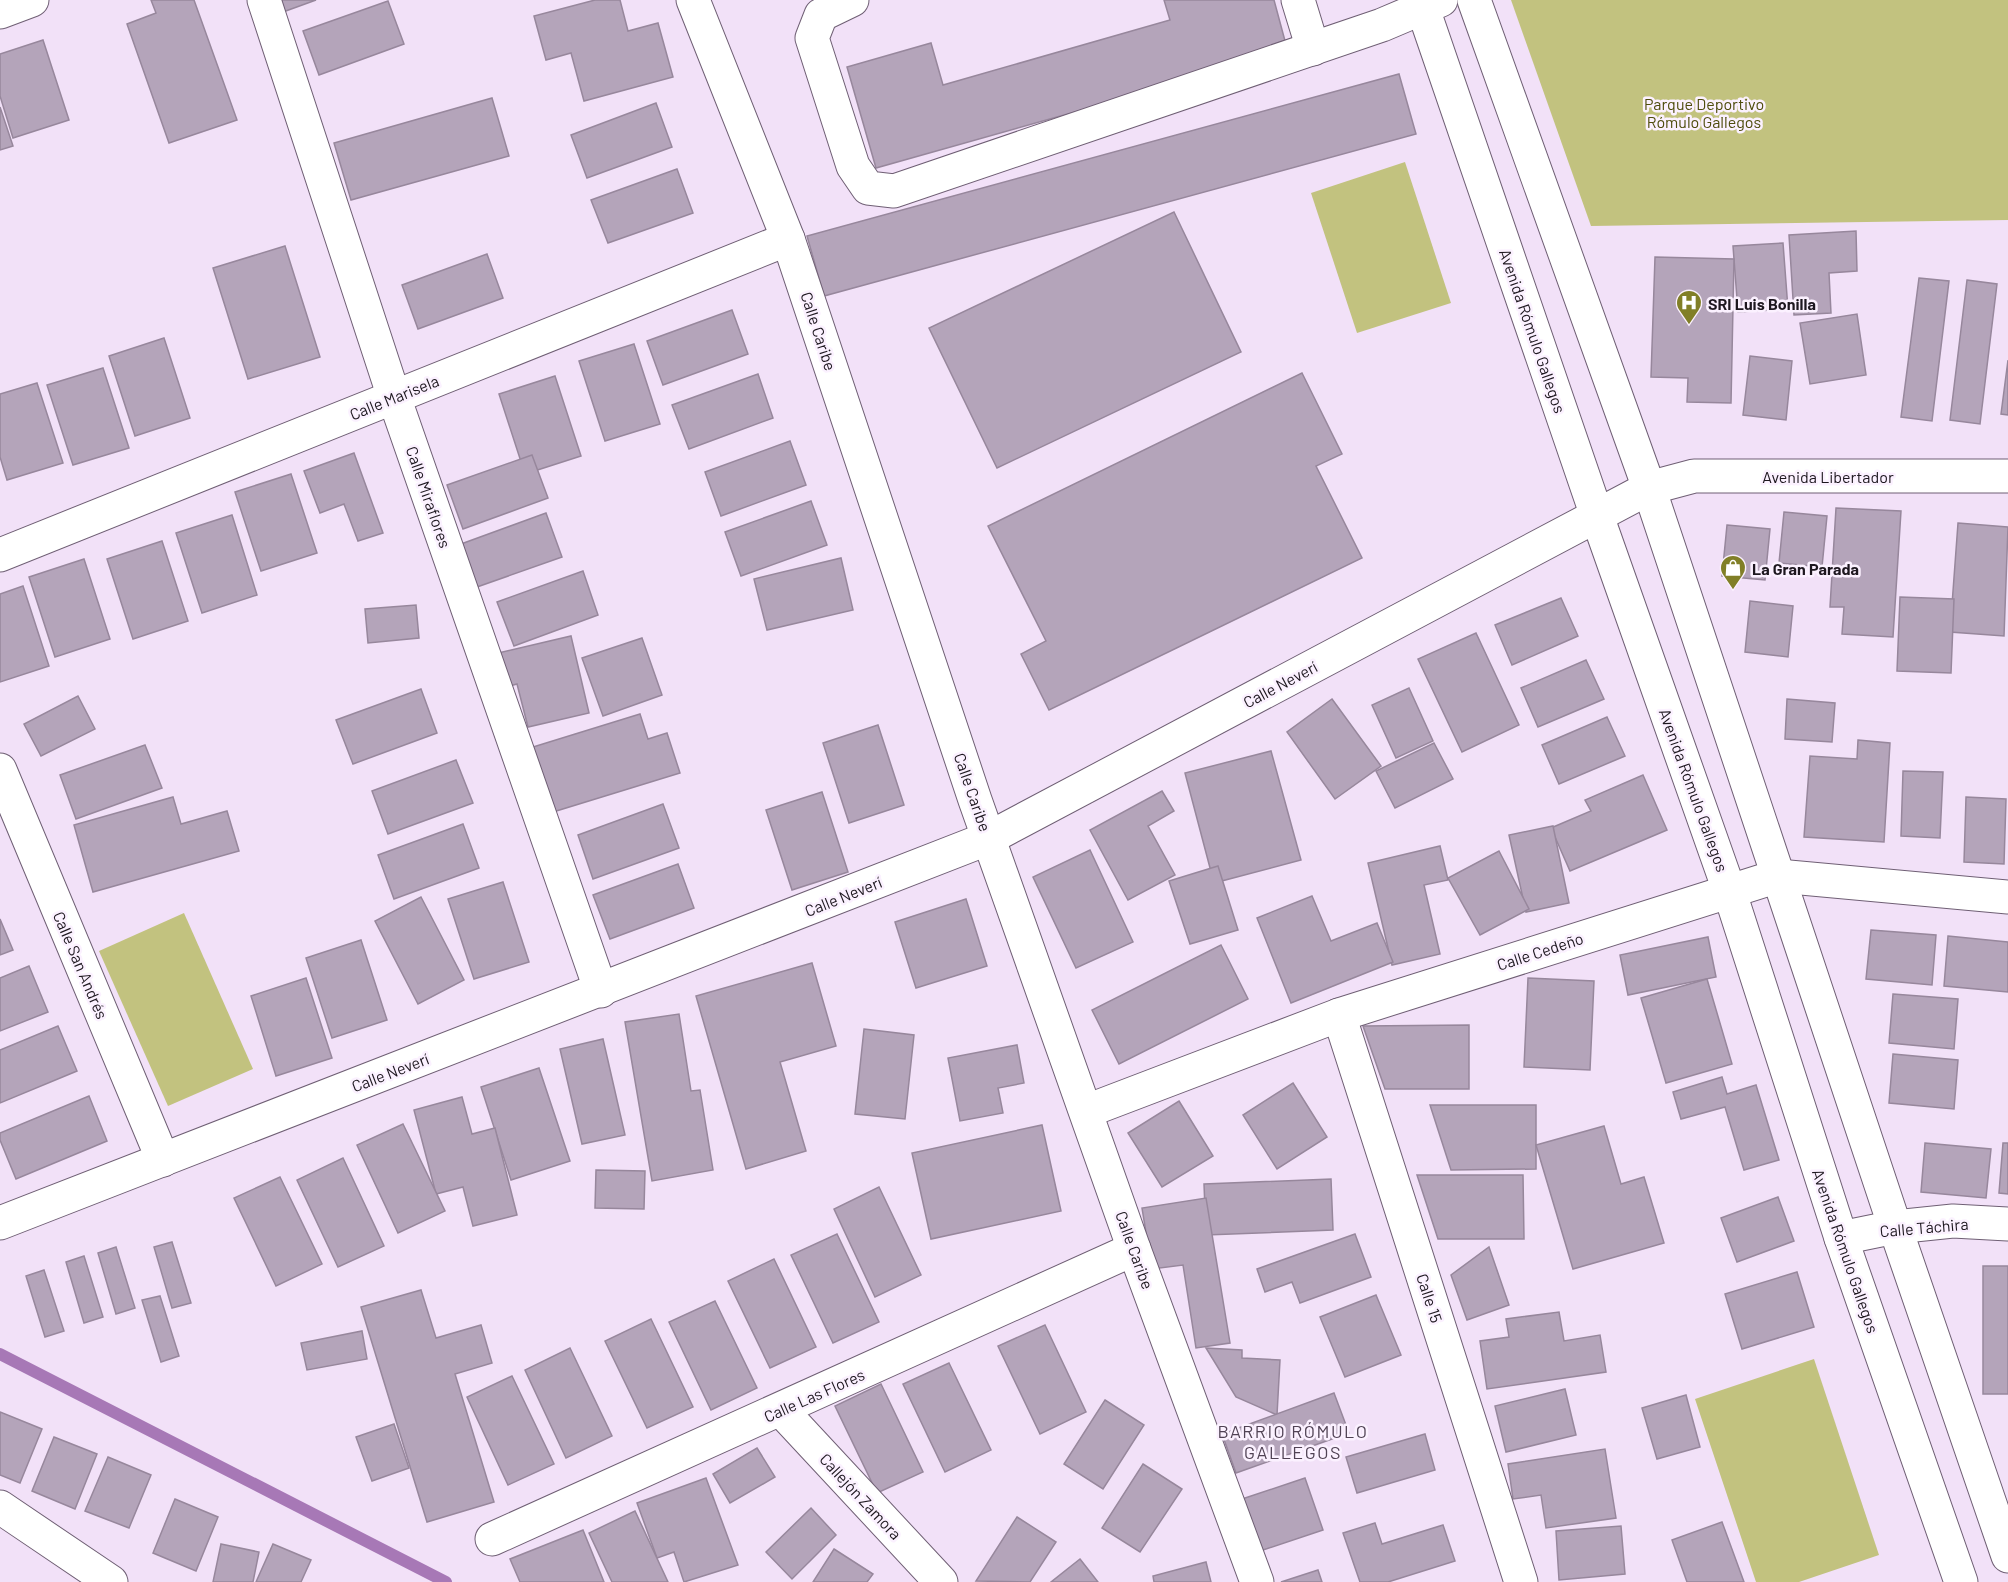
<svg xmlns="http://www.w3.org/2000/svg" width="2008" height="1582" font-family="Barlow,sans-serif">
<style>
.green{fill:#c2c27f}
.lines{fill:none;stroke-linecap:round;stroke-linejoin:round}
.stream{stroke:#a778b6;stroke-width:12}
.building{fill:#b4a4ba;stroke:#97879c;stroke-width:1.5}
.minor-casing{stroke:#6f5f74;stroke-width:35}
.minor{stroke:#fff;stroke-width:33}
.labels{text-anchor:middle;dominant-baseline:central;stroke-width:5;stroke-linejoin:round;paint-order:stroke}
.park-label{font-size:16px;fill:#4e4c0c;stroke:#fbf1ff}
.poi-label{font-size:16px;font-weight:bold;fill:#1d171f;stroke:#fbf1ff;text-anchor:start}
.street-label{font-size:16px;fill:#1d171f;stroke:#fbf1ff}
.neighbourhood-label{font-size:18px;letter-spacing:1.5px;fill:#504254;stroke:#fbf1ff}
</style>
<rect width="100%" height="100%" fill="#f2e1f8"/>
<g class="green">
<path d="M1511,0H2008V220L1591,226Z"/>
<path d="M1405,162L1451,303L1357,333L1311,193Z"/>
<path d="M184,913L253,1069L168,1106L99,951Z"/>
<path d="M1814,1359L1879,1555L1799,1582H1756L1695,1399Z"/>
</g>
<g class="lines">
<path class="stream" d="M0,1354L446,1582"/>
</g>
<g class="building">
<path d="M151,0H194L237,120L169,143L127,24L156,13Z"/>
<path d="M278,0H316L283,12Z"/>
<path d="M595,0H620L628,31L658,23L673,77L584,101L571,53L546,60L534,16Z"/>
<path d="M1164,0H1274L1288,52L876,168L847,67L931,43L943,85L1170,20Z"/>
<path d="M388,1L404,44L319,75L303,31Z"/>
<path d="M43,40L69,120L13,138L0,96V54Z"/>
<path d="M1399,74L1416,134L824,296L807,236Z"/>
<path d="M492,98L509,156L351,200L334,143Z"/>
<path d="M656,103L672,147L587,178L571,135Z"/>
<path d="M0,107L13,146L0,150Z"/>
<path d="M677,169L693,213L608,243L591,200Z"/>
<path d="M1174,212L1241,352L997,468L929,328Z"/>
<path d="M1856,231L1857,271L1829,273L1831,313L1794,315L1789,235Z"/>
<path d="M1783,243L1788,309L1738,312L1733,246Z"/>
<path d="M285,246L320,357L248,379L213,268Z"/>
<path d="M487,254L503,298L418,329L402,285Z"/>
<path d="M1655,257L1734,259L1731,403L1687,402L1688,378L1651,377Z"/>
<path d="M1919,278L1949,281L1932,421L1901,417Z"/>
<path d="M1967,280L1997,284L1980,424L1950,420Z"/>
<path d="M732,310L748,354L663,385L647,341Z"/>
<path d="M1857,314L1866,375L1810,384L1800,323Z"/>
<path d="M164,338L190,418L135,436L109,356Z"/>
<path d="M634,344L660,424L605,441L579,361Z"/>
<path d="M1750,356L1792,361L1786,420L1743,415Z"/>
<path d="M2008,360V415L2001,414Z"/>
<path d="M103,368L129,448L73,465L47,385Z"/>
<path d="M1302,373L1342,454L1316,466L1362,558L1049,710L1021,654L1046,641L988,526Z"/>
<path d="M758,374L773,418L689,449L672,405Z"/>
<path d="M555,376L581,456L525,474L499,394Z"/>
<path d="M37,383L63,463L7,480L0,457V394Z"/>
<path d="M790,441L806,485L721,516L705,472Z"/>
<path d="M354,453L383,533L358,541L344,504L320,513L304,471Z"/>
<path d="M532,455L548,498L463,529L447,485Z"/>
<path d="M291,474L317,553L261,571L235,492Z"/>
<path d="M811,501L827,545L741,576L725,532Z"/>
<path d="M1836,508L1901,511L1893,637L1842,634L1844,607H1830Z"/>
<path d="M1784,512L1827,516L1822,567L1779,563Z"/>
<path d="M546,513L562,557L477,587L461,544Z"/>
<path d="M232,515L257,595L202,613L176,533Z"/>
<path d="M1958,523L2008,527L2004,636L1950,632Z"/>
<path d="M1727,525L1770,529L1765,580L1722,576Z"/>
<path d="M162,541L188,621L133,639L107,559Z"/>
<path d="M841,558L853,610L767,630L754,579Z"/>
<path d="M84,559L110,639L55,657L29,577Z"/>
<path d="M583,571L598,615L514,646L497,602Z"/>
<path d="M23,586L49,666L0,682V594Z"/>
<path d="M1900,597L1954,599L1951,673L1897,671Z"/>
<path d="M1561,598L1578,636L1512,665L1495,625Z"/>
<path d="M1750,601L1793,606L1788,657L1745,652Z"/>
<path d="M416,605L419,638L368,643L365,609Z"/>
<path d="M1476,633L1519,725L1462,752L1418,659Z"/>
<path d="M571,636L589,713L528,727L517,684L506,687L498,653Z"/>
<path d="M642,638L662,695L603,716L582,658Z"/>
<path d="M1586,660L1604,699L1538,727L1521,688Z"/>
<path d="M1409,688L1433,741L1396,758L1372,705Z"/>
<path d="M421,689L437,733L353,764L336,720Z"/>
<path d="M78,696L95,729L41,756L24,724Z"/>
<path d="M1332,699L1381,766L1335,799L1287,732Z"/>
<path d="M1787,699L1835,703L1832,742L1785,739Z"/>
<path d="M640,714L648,739L667,733L680,773L553,812L533,747Z"/>
<path d="M1607,717L1625,756L1559,784L1542,745Z"/>
<path d="M878,725L904,805L849,823L823,743Z"/>
<path d="M1858,740L1890,743L1884,842L1804,837L1810,756L1857,759Z"/>
<path d="M1434,743L1453,779L1395,808L1376,771Z"/>
<path d="M145,745L162,788L76,819L60,775Z"/>
<path d="M1271,751L1301,860L1214,883L1185,773Z"/>
<path d="M456,760L473,803L388,834L372,791Z"/>
<path d="M1903,771L1943,772L1940,838L1901,836Z"/>
<path d="M1643,775L1667,830L1570,871L1551,828L1591,811L1585,800Z"/>
<path d="M1162,791L1174,811L1148,826L1175,875L1128,900L1090,830Z"/>
<path d="M822,792L848,872L792,890L766,810Z"/>
<path d="M173,797L181,824L227,811L239,851L93,892L74,825Z"/>
<path d="M1966,797L2006,799L2004,864L1964,862Z"/>
<path d="M663,804L679,848L593,879L578,835Z"/>
<path d="M463,824L479,868L394,899L378,855Z"/>
<path d="M1553,826L1569,903L1526,912L1509,835Z"/>
<path d="M1440,846L1448,880L1424,885L1440,954L1392,965L1368,863Z"/>
<path d="M1090,850L1133,942L1076,968L1033,877Z"/>
<path d="M1499,851L1529,909L1480,935L1448,878Z"/>
<path d="M678,864L694,908L610,939L593,895Z"/>
<path d="M1218,866L1238,930L1190,944L1169,881Z"/>
<path d="M503,882L529,962L474,979L448,899Z"/>
<path d="M1312,896L1331,941L1377,923L1393,962L1291,1003L1257,918Z"/>
<path d="M421,897L464,980L418,1004L375,921Z"/>
<path d="M966,899L987,966L916,988L895,922Z"/>
<path d="M0,919L13,950L0,955Z"/>
<path d="M1871,930L1936,935L1932,985L1866,979Z"/>
<path d="M1948,936L2008,942V992L1944,986Z"/>
<path d="M1708,937L1716,977L1628,995L1620,955Z"/>
<path d="M361,940L387,1020L332,1038L306,958Z"/>
<path d="M1221,945L1248,999L1119,1064L1092,1010Z"/>
<path d="M812,963L836,1046L780,1062L806,1151L746,1169L696,996Z"/>
<path d="M29,966L48,1012L0,1031V978Z"/>
<path d="M306,978L332,1058L276,1076L251,996Z"/>
<path d="M1528,978L1594,981L1590,1070L1524,1067Z"/>
<path d="M1707,979L1732,1064L1666,1083L1641,998Z"/>
<path d="M1893,994L1958,999L1954,1049L1889,1043Z"/>
<path d="M679,1014L691,1091L700,1090L713,1170L652,1181L625,1022Z"/>
<path d="M1469,1025V1089H1385L1363,1026Z"/>
<path d="M58,1026L77,1071L0,1103V1050Z"/>
<path d="M864,1029L914,1035L905,1119L855,1114Z"/>
<path d="M603,1039L625,1135L582,1144L560,1049Z"/>
<path d="M1017,1045L1024,1083L998,1088L1003,1113L960,1121L948,1058Z"/>
<path d="M1893,1054L1958,1060L1954,1109L1889,1103Z"/>
<path d="M539,1068L570,1161L511,1180L481,1087Z"/>
<path d="M1722,1077L1727,1094L1756,1085L1779,1160L1744,1170L1725,1107L1681,1119L1673,1092Z"/>
<path d="M1293,1083L1327,1137L1277,1169L1243,1115Z"/>
<path d="M89,1096L107,1141L16,1179L0,1140V1133Z"/>
<path d="M462,1097L472,1134L495,1128L517,1215L473,1226L463,1187L436,1194L414,1110Z"/>
<path d="M1179,1101L1213,1156L1162,1187L1128,1133Z"/>
<path d="M1430,1105H1536V1169L1451,1170Z"/>
<path d="M403,1124L445,1211L398,1233L357,1145Z"/>
<path d="M1042,1125L1061,1211L931,1239L912,1153Z"/>
<path d="M1604,1126L1621,1184L1644,1177L1664,1243L1573,1269L1536,1145Z"/>
<path d="M1925,1143L1991,1149L1986,1198L1921,1192Z"/>
<path d="M2003,1143H2008V1194L1999,1193Z"/>
<path d="M343,1158L384,1246L338,1267L297,1180Z"/>
<path d="M596,1170L645,1171L644,1209L595,1208Z"/>
<path d="M1417,1175H1523L1524,1239H1438Z"/>
<path d="M280,1177L322,1264L276,1286L234,1198Z"/>
<path d="M1331,1179L1333,1230L1206,1235L1204,1184Z"/>
<path d="M879,1187L921,1275L875,1297L834,1209Z"/>
<path d="M1778,1197L1794,1241L1737,1262L1721,1218Z"/>
<path d="M1206,1198L1230,1343L1196,1348L1183,1265L1152,1269L1142,1208Z"/>
<path d="M837,1234L879,1322L833,1343L791,1255Z"/>
<path d="M1355,1234L1371,1277L1300,1303L1292,1282L1265,1292L1257,1269Z"/>
<path d="M172,1242L191,1303L172,1308L154,1247Z"/>
<path d="M116,1247L135,1308L116,1314L98,1253Z"/>
<path d="M1489,1247L1509,1305L1467,1320L1451,1275Z"/>
<path d="M84,1256L103,1317L84,1323L66,1262Z"/>
<path d="M774,1259L816,1347L770,1368L728,1281Z"/>
<rect x="1983" y="1266" width="25" height="128"/>
<path d="M44,1270L64,1331L45,1337L26,1276Z"/>
<path d="M1797,1272L1814,1327L1742,1349L1725,1294Z"/>
<path d="M421,1290L436,1338L481,1325L492,1363L455,1374L494,1502L427,1522L361,1307Z"/>
<path d="M1376,1295L1401,1355L1345,1377L1320,1317Z"/>
<path d="M160,1296L179,1356L161,1362L142,1300Z"/>
<path d="M715,1301L757,1388L711,1410L669,1322Z"/>
<path d="M1559,1312L1564,1341L1600,1335L1606,1372L1487,1389L1480,1341L1509,1337L1506,1319Z"/>
<path d="M651,1319L693,1407L647,1428L605,1341Z"/>
<path d="M1045,1325L1086,1412L1040,1434L998,1346Z"/>
<path d="M362,1331L367,1359L307,1370L301,1343Z"/>
<path d="M570,1348L612,1436L566,1458L525,1370Z"/>
<path d="M1206,1348L1242,1350V1358L1280,1360L1277,1415L1236,1397Z"/>
<path d="M949,1363L991,1450L945,1472L903,1384Z"/>
<path d="M512,1376L554,1464L508,1485L467,1397Z"/>
<path d="M881,1384L923,1472L877,1493L835,1406Z"/>
<path d="M1565,1389L1576,1435L1506,1452L1495,1406Z"/>
<path d="M1334,1393L1349,1433L1236,1473L1222,1434Z"/>
<path d="M1686,1395L1700,1447L1657,1459L1642,1408Z"/>
<path d="M1105,1400L1144,1425L1103,1489L1064,1464Z"/>
<path d="M0,1412L42,1429L20,1483L0,1475Z"/>
<path d="M394,1424L409,1468L372,1481L356,1437Z"/>
<path d="M1425,1434L1435,1470L1357,1493L1346,1457Z"/>
<path d="M54,1437L97,1454L75,1509L32,1491Z"/>
<path d="M757,1448L775,1477L730,1503L713,1474Z"/>
<path d="M1605,1449L1616,1518L1546,1528L1541,1495L1513,1499L1508,1464Z"/>
<path d="M108,1457L151,1475L129,1528L85,1511Z"/>
<path d="M1143,1464L1182,1489L1140,1552L1102,1528Z"/>
<path d="M706,1478L738,1565L684,1582L674,1552L657,1558L637,1503Z"/>
<path d="M1305,1478L1323,1530L1260,1551L1242,1499Z"/>
<path d="M175,1499L218,1517L196,1571L153,1553Z"/>
<path d="M811,1508L836,1535L792,1579L766,1552Z"/>
<path d="M635,1511L668,1582H612L589,1533Z"/>
<path d="M1017,1517L1056,1542L1030,1582L976,1581Z"/>
<path d="M1722,1522L1744,1582H1687L1672,1540Z"/>
<path d="M1375,1523L1382,1544L1443,1525L1455,1561L1388,1582H1360L1343,1533Z"/>
<path d="M1621,1526L1625,1574L1559,1580L1556,1531Z"/>
<path d="M583,1530L604,1582H520L510,1559Z"/>
<path d="M221,1544L259,1552L253,1582H213Z"/>
<path d="M273,1544L311,1560L301,1582H256Z"/>
<path d="M834,1549L873,1574L867,1582H813Z"/>
<path d="M1080,1559L1098,1582H1051Z"/>
<path d="M1206,1562L1211,1582H1154L1153,1576Z"/>
<path d="M1318,1570L1322,1582H1281Z"/>
</g>
<g class="lines">
<defs>
<g id="minor">
<path d="M264,0L394,397L601,991"/>
<path d="M693,0L788,239L975,800L1134,1249L1257,1582"/>
<path d="M852,0L821,15L812,38L853,166L868,188L894,191L1382,25L1441,0"/>
<path d="M1298,0L1313,49"/>
<path d="M1420,0L1597,516L1729,890L1841,1238L1961,1582"/>
<path d="M1474,0L1649,488L1895,1227L2008,1556"/>
<path d="M0,12L32,0"/>
<path d="M0,555L788,239"/>
<path d="M0,770L163,1160"/>
<path d="M1339,1015L1521,1582"/>
<path d="M1087,1111L1339,1015L1778,876L2008,897"/>
<path d="M0,1223L989,838L1649,488L1694,476H2008"/>
<path d="M1841,1238L1895,1227L1953,1221L2008,1224"/>
<path d="M781,1410L941,1582"/>
<path d="M0,1507L111,1582"/>
<path d="M492,1539L1134,1249"/>
</g>
</defs>
<use href="#minor" class="minor-casing"/>
<use href="#minor" class="minor"/>
</g>
<defs>
<symbol id="hospital-pin" viewBox="-11 -11 22 30"><path d="M0 17L-7.5 6A9.5 9.5 0 1 1 7.5 6Z" fill="#817f27" stroke="#fbf1ff"/><path d="M-5-5h3v3.5h4V-5h3V5h-3V1.5h-4V5h-3Z" fill="#fff"/></symbol>
<symbol id="shop-pin" viewBox="-11 -11 22 30"><path d="M0 17L-7.5 6A9.5 9.5 0 1 1 7.5 6Z" fill="#817f27" stroke="#fbf1ff"/><path d="M-5-2.5h2.3a2.7 3.5 0 0 1 5.4 0H5L5.5 6h-11ZM-1.5-2.5h3a1.5 2.3 0 0 0-3 0Z" fill="#fff"/></symbol>
</defs>
<g fill-rule="evenodd">
<use href="#hospital-pin" x="1674" y="288" width="30" height="40"/>
<use href="#shop-pin" x="1718" y="553" width="30" height="40"/>
</g>
<g class="labels">
<g class="park-label">
<text x="1704" y="103">Parque Deportivo<tspan x="1704" dy="18">Rómulo Gallegos</tspan></text>
</g>
<g class="poi-label">
<text x="1708" y="303">SRI Luis Bonilla</text>
<text x="1752" y="568">La Gran Parada</text>
</g>
<g class="street-label">
<text transform="translate(819 331) rotate(72)">Calle Caribe</text>
<text transform="translate(1533 331) rotate(71)">Avenida Rómulo Gallegos</text>
<text transform="translate(394 397) rotate(-22)">Calle Marisela</text>
<text x="1828" y="476">Avenida Libertador</text>
<text transform="translate(429 497) rotate(71)">Calle Miraflores</text>
<text transform="translate(1280 684) rotate(-28)">Calle Neverí</text>
<text transform="translate(1694 790) rotate(70)">Avenida Rómulo Gallegos</text>
<text transform="translate(973 792) rotate(71)">Calle Caribe</text>
<text transform="translate(843 896) rotate(-22)">Calle Neverí</text>
<text transform="translate(1540 951) rotate(-18)">Calle Cedeño</text>
<text transform="translate(81 965) rotate(67)">Calle San Andrés</text>
<text transform="translate(390 1072) rotate(-21)">Calle Neverí</text>
<text transform="translate(1924 1227) rotate(-5)">Calle Táchira</text>
<text transform="translate(1135 1250) rotate(70)">Calle Caribe</text>
<text transform="translate(1846 1251) rotate(71)">Avenida Rómulo Gallegos</text>
<text transform="translate(1430 1298) rotate(72)">Calle 15</text>
<text transform="translate(814 1395) rotate(-24)">Calle Las Flores</text>
<text transform="translate(861 1496) rotate(47)">Callejón Zamora</text>
</g>
<g class="neighbourhood-label">
<text x="1293" y="1431">BARRIO RÓMULO<tspan x="1293" dy="21">GALLEGOS</tspan></text>
</g>
</g>
</svg>
